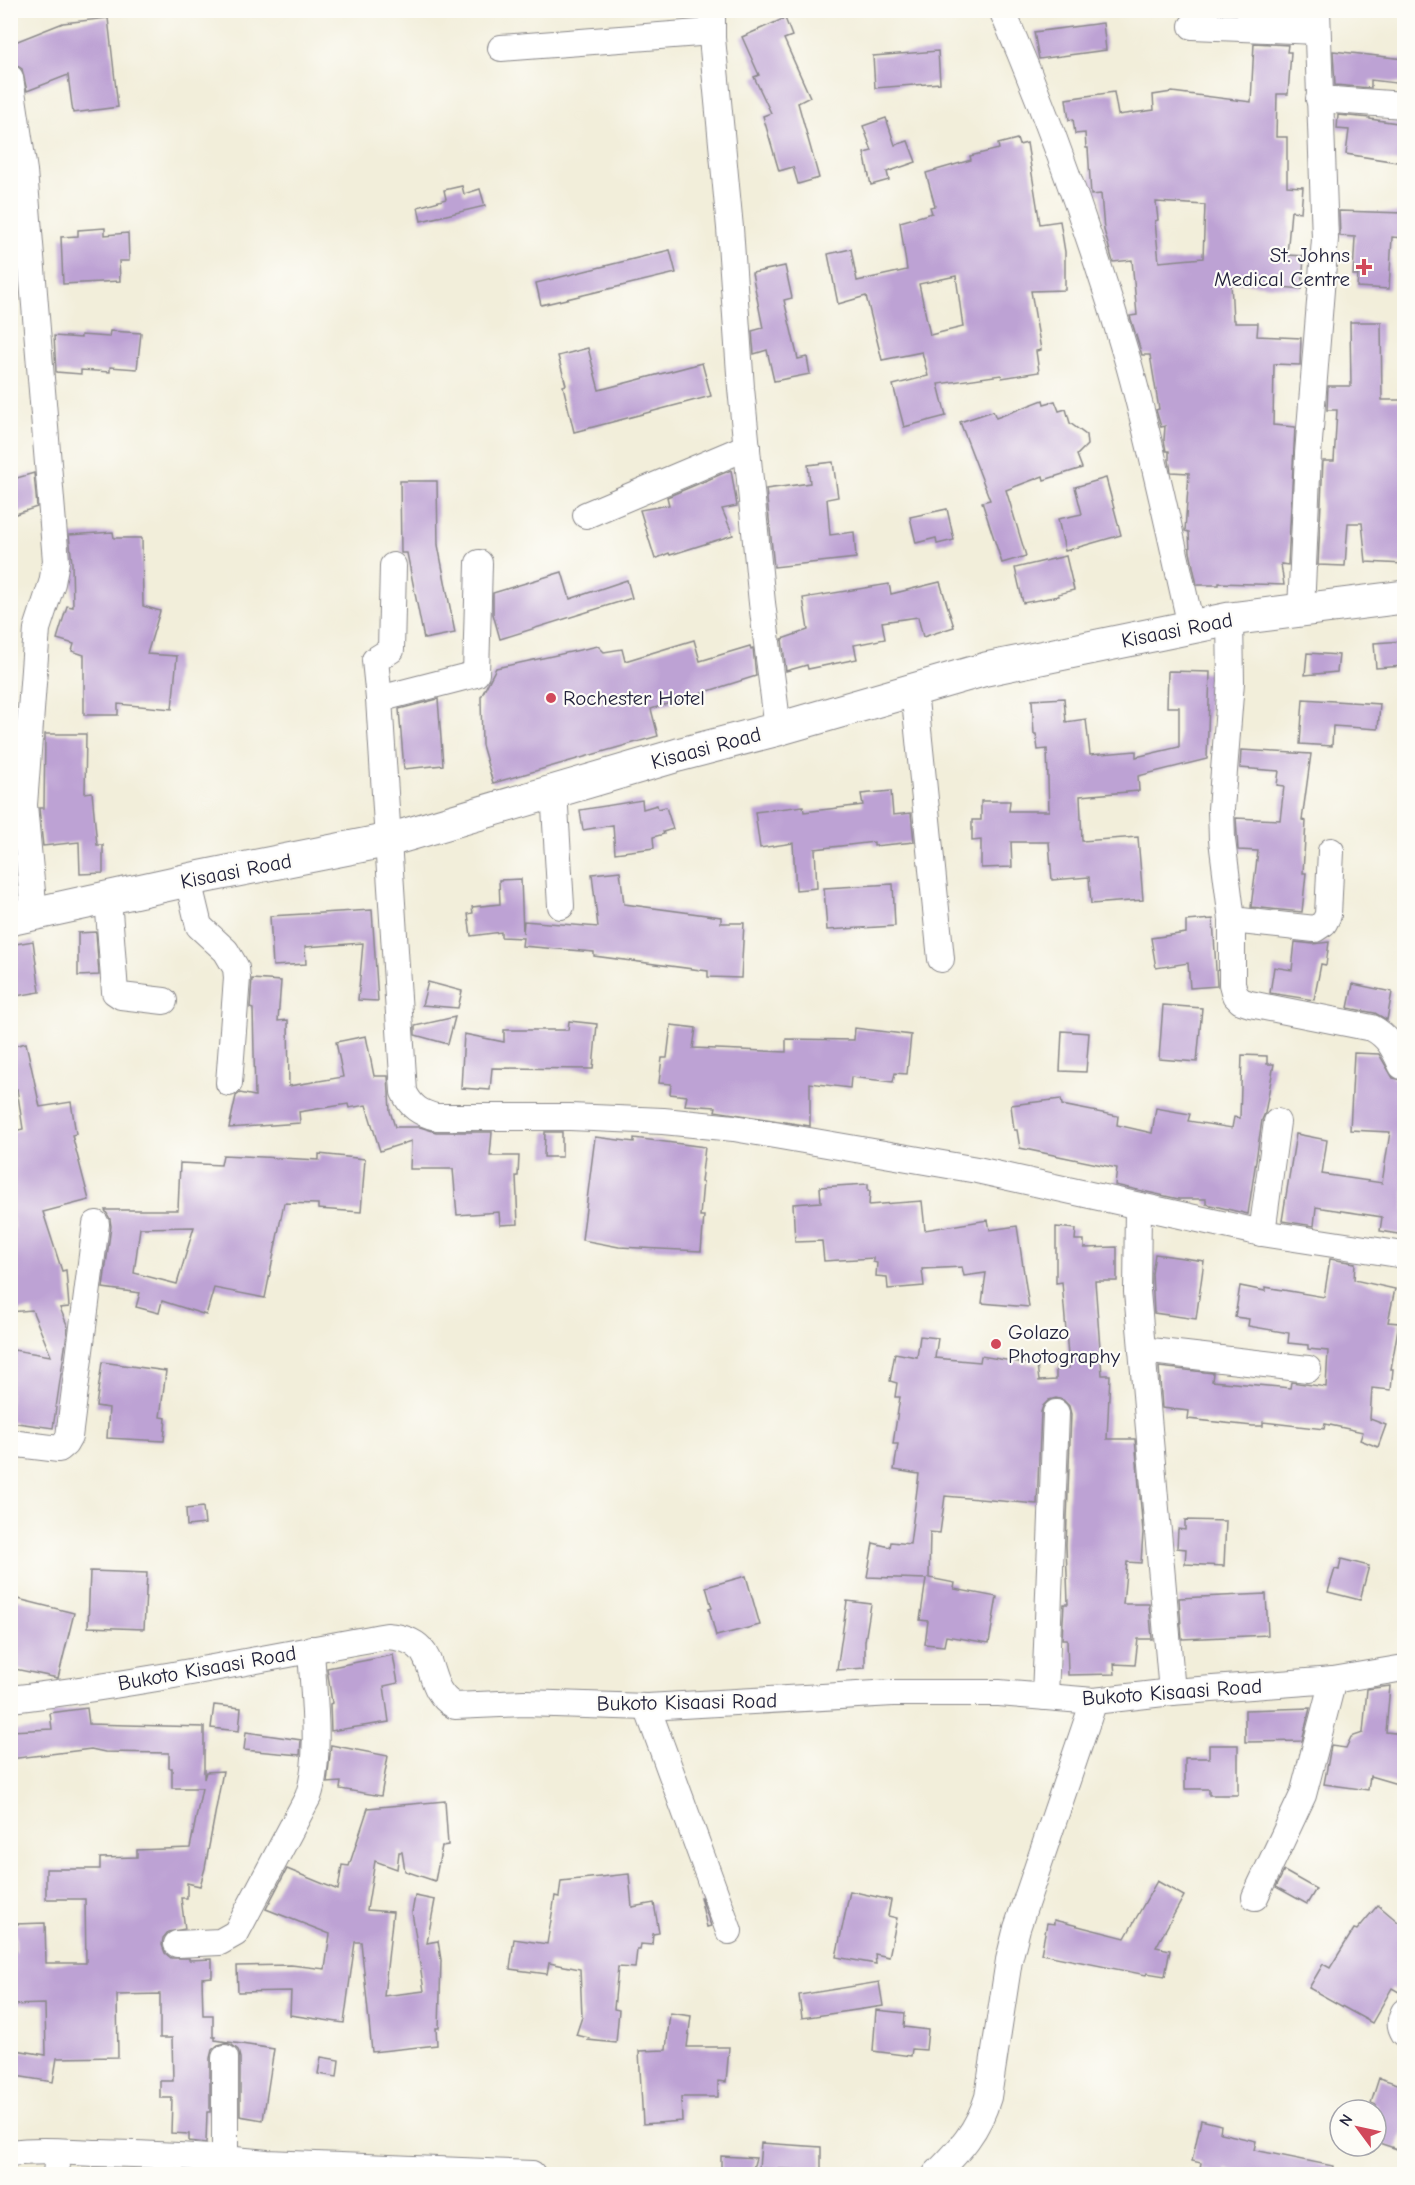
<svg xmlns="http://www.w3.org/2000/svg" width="1415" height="2185" font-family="'Comic Neue',sans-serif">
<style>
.building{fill:#bda2d4;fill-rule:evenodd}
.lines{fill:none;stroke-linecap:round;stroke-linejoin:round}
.minor-casing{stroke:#8a888a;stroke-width:28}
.major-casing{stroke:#8a888a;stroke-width:35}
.minor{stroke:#fff;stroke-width:26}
.major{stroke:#fff;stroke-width:33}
.poi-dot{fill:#d1495b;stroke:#fdfcf7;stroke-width:2}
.labels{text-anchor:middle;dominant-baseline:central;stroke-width:4.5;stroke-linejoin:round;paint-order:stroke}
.poi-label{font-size:21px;fill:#22223b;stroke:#fdfcf7;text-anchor:start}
.street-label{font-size:21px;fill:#22223b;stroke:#fdfcf7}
</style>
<rect width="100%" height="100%" fill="#fdfcf7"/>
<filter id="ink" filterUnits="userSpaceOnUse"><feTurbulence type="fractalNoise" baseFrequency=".0167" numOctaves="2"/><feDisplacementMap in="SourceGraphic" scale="12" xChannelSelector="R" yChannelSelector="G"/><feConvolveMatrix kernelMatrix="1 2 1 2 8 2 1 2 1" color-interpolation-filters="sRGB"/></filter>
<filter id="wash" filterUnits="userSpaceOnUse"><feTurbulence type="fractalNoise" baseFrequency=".008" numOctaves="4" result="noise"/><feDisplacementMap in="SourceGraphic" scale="24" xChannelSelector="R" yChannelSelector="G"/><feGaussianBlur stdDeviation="1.35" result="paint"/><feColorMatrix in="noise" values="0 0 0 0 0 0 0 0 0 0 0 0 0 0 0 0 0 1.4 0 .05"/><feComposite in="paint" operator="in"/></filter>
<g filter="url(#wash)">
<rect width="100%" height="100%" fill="#f2eeda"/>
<g id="blocks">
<g class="building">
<path d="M108,18L118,107L73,113L68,75L27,91L22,69L10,61V44L63,23Z"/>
<path d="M785,18L792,36L784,39L810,97L798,103L819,178L798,184L793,167L779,171L763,116L771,113L754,77L759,75L742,37Z"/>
<path d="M1103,23L1106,50L1039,59L1034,32Z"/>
<path d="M1254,43L1288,45L1287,52H1291L1288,94H1277L1276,137H1287V186L1303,187L1301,212L1291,211L1287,255L1304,256L1302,289L1231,282L1233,320H1235V323H1258L1257,336L1301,338L1300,365L1274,364L1273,425L1295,427L1288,565L1281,564L1284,585L1219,583V585H1197L1190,552L1189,532L1185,531L1189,473L1171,472L1169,460V451H1166L1164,440L1165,426L1161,427L1156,410L1159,409L1150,355H1142L1130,316L1137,315L1132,260L1113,262L1104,230L1101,194L1091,195L1088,148H1086L1085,133L1075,134L1073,119L1069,120L1066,99L1114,92L1118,115L1154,110L1153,95L1172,92L1251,102ZM1156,202L1205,205L1203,258L1159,262L1155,221L1158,220Z"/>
<path d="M938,51L940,83L875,88L873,56Z"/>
<path d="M1333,51L1404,59V84L1371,80V88L1335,85Z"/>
<path d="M1338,115L1370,118V119L1404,124V163L1346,154L1349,130L1337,129Z"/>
<path d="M886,118L895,145L908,141L916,162L887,172L889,180L871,185L864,153L872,151L863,126Z"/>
<path d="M1017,139L1019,145L1027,143L1040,224L1060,221L1065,252V290L1031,291L1041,350L1036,351L1039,372L1002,378L1001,375L938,384L946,416L904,427L893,385L928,376L922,352L882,360L866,296L838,304L828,254L851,249L857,281L907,270L900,222L932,213L930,207L935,206L926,173L971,160L970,156L999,149L998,144ZM956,276L963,327L930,335L919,284Z"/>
<path d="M462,186L464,194L480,189L485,206L421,221L418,207L446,199L444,190Z"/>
<path d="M1339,211L1404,213V238L1392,237L1389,289L1357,287L1358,275H1353L1355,237L1340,236Z"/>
<path d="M105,228V235L128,233L129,261H119L120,281L63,284L61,237L78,236V230Z"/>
<path d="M670,250L676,273L541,305L536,283Z"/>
<path d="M785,266L792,298L784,300L798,359L807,357L810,374L774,381L767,350L754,354L752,331L763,328L752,273Z"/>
<path d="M1350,322H1381L1382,400H1404V564L1366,562L1362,523H1348L1345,566L1318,565L1323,461H1334L1337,410H1327L1328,386H1351Z"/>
<path d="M110,331L141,333L137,369L110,367V372L81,370V374L56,372L54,336L81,338V335L109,337Z"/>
<path d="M588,348L599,390L702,363L711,396L574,432L563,386L566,385L558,356Z"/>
<path d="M1043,400L1044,404L1055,401L1059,411L1066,409L1070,423L1086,435L1087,445L1077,455L1082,468L1044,480L1043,476L1006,490L1026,556L1002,563L982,502L990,500L960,422L993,411L996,418Z"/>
<path d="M833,462L838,497L827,499L830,535L854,532L856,558L774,567L766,489L810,483L808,465Z"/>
<path d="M731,470L737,506L722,509L733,535L670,555L669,553L655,559L640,510L669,505L667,497Z"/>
<path d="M34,473L37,507L10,516V480Z"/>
<path d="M1106,478L1121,535L1065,551L1058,519L1082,514L1075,487Z"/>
<path d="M400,481H437L438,545L455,633L424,639L407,553H401Z"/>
<path d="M947,509L954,540L937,544L936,538L916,543L910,517Z"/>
<path d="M113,532L114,538H142L143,606L160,611L147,654L177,656L172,709L118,704V715H84V655L72,651L74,644L57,639L67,606L73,607L72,563L69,535Z"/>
<path d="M1066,556L1074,590L1058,594L1059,596L1023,603L1015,568Z"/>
<path d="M562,572L570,599L627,580L632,598L500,639L493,614V593Z"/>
<path d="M940,582L954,627L923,637L918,617L882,622L885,639L854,645L857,659L808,669L807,665L786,671L782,639L808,630L803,598L889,584L891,594Z"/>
<path d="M694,640L700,661L750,646L751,649L753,648L756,676L651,709L658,736L493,783L482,745L481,697L496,668L598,646L604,652L622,649L625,661Z"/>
<path d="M1402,641L1404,666L1376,668L1374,643Z"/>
<path d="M1307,653L1339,655L1337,672L1305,675Z"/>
<path d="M1168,671L1210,672L1207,759L1138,776L1139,791L1080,796L1082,841L1138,837L1143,900L1091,904L1089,877L1052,880L1049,842H1011L1012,867L981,868V840L972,841V820H981V801H1010L1009,811H1049L1047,749L1038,750L1036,734H1034L1032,700L1064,698L1066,722L1086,719L1090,755L1136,751V757L1179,747V707H1167Z"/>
<path d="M438,699L443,765L404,769L399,709Z"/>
<path d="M1303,699L1380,704L1378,729L1333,726L1332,746L1300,744Z"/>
<path d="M45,734H86L85,793L92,792L97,845H103V873L80,874L79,842L43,846L39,808H44Z"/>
<path d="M1241,750L1311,754L1302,820L1306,821L1303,873H1306L1302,912L1251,907L1258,851L1238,850L1236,818L1280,820L1284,786L1277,785L1279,771L1240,768Z"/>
<path d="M891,791L893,815L911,813L914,842L874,846V842L815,849L817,888L796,890L793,843L760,848L755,812L803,806L804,812L863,805L861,794Z"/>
<path d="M642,800L643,809L657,805L658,809L666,807L673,829L663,832L664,834L653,837L654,848L615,853L613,825L583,830L580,810Z"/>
<path d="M620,871L624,904L721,917V923H744L741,978L708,977V971L594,956V952L522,946L523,938L501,937V932L471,936L468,914L473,913L472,907L500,904L499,880L521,879L523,933L524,921L598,927L592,874Z"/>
<path d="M893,884L895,926L827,930L824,888Z"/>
<path d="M372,910L378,1001L358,1000L363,943L305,947L306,964L273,966L270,916Z"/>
<path d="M1213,919L1217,986L1190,988L1188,963L1156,968L1151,938L1186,933V921Z"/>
<path d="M96,932L99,975L78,976V933Z"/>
<path d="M33,941L40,992L16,996L10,960V945Z"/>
<path d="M1295,942L1313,944L1329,942L1326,965L1321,964L1314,1000L1270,993L1274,967L1292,970Z"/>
<path d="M252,979L281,981L278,1021L288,1020L289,1086L343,1077L336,1042L366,1036L374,1076H388L390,1111L395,1127H420L436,1132H492L490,1156H519L518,1176H516L518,1224L500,1225L499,1212L457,1215L453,1169H410L411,1141L380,1151L366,1105L349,1108L348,1104L299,1112L300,1123L229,1128L236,1096L240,1093L255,1096L253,1009L250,1008Z"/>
<path d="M428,982L462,991L458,1008L422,1005Z"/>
<path d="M1353,984L1392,992L1387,1020L1375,1013L1348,1008Z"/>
<path d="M1163,1005L1202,1008L1197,1062L1159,1059Z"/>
<path d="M455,1017L448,1044L415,1035V1026Z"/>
<path d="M569,1021L597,1024L593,1069L492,1068L490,1090L461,1088L464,1034L504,1042V1030H568Z"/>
<path d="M671,1025L696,1028L693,1048L786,1052V1039L854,1040L855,1028L911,1035L907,1074L895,1073L893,1082L851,1077L850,1088L810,1083V1126L715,1111L716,1107L685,1105L687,1096L670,1094L671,1084L659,1083L662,1058H667Z"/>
<path d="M1062,1031L1089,1033L1086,1072L1060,1071Z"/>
<path d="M26,1043L40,1107L71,1102L76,1134L72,1135L89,1200L43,1212L62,1271L66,1270L69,1307L60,1308L68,1327L53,1428L10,1422V1372L14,1350L51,1356L32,1310L10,1312V1229L15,1228L10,1211V1132L23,1129L17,1089L10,1091V1047Z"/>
<path d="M1354,1053L1379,1054L1393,1078L1404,1080V1235L1380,1231L1382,1217L1316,1207L1314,1226L1282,1221L1296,1134L1327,1140L1322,1174L1382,1183L1390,1132L1350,1130Z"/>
<path d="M1242,1055L1267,1056V1064H1274L1265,1113L1262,1120L1248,1214L1206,1204V1199H1179L1115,1185L1117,1168L1020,1148L1017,1130H1014L1011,1105L1061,1099L1062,1105L1118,1116L1117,1125L1152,1133L1156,1108L1190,1114L1188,1121L1232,1128L1234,1117L1240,1118Z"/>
<path d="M545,1132H562V1157H544Z"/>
<path d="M595,1137L634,1142V1138L705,1147L701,1182H703L700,1216H704L701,1251L619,1247L582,1240Z"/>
<path d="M319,1154L365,1159L361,1212L318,1209V1204L284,1203L265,1298L214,1288L206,1315L162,1301L159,1313L136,1307L140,1293L103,1288L111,1226L110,1219L105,1210H178L180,1163L221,1165L223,1155L319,1160ZM194,1227L177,1284L134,1273L140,1228Z"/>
<path d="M868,1184V1191H870L869,1205L922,1201L925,1230L988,1220L990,1230L1017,1226L1029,1307L982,1303L986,1273L964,1276L962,1267L922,1269L924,1286L888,1289L887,1277L876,1276L877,1263L873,1262V1258L824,1261L822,1241L795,1242L793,1204L821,1202L820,1187Z"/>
<path d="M1056,1227L1076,1229L1075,1240H1084V1248L1117,1247V1281H1095L1102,1375H1110L1107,1439H1135L1143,1532L1141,1563L1127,1562L1123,1604H1149L1152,1639H1138L1135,1665L1114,1664L1115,1674L1068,1675L1067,1639H1062L1064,1604H1068L1066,1545L1071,1414L1069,1406L1063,1400L1056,1398L1049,1400L1043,1406L1041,1412L1037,1504L945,1496L940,1533L930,1532L929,1578L955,1583L954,1589L997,1597L989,1643L946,1636L944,1646L925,1644L928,1621L920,1620L926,1579L867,1577L873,1543L890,1547L891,1542L910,1544L919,1474L894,1470L898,1444H893L900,1397H895L897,1383L890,1381L895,1353L917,1357L920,1336L938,1338L935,1358L980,1362L981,1356L1037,1365L1039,1381L1056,1380V1367L1069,1368L1062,1282L1056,1283Z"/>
<path d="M1155,1254L1204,1261L1196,1319L1154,1313L1152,1274Z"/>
<path d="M1330,1259L1355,1263L1354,1280L1395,1289L1388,1322L1399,1323L1391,1369H1393L1391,1390L1372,1388L1370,1419L1386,1425L1378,1447L1360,1440L1363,1432L1325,1424L1324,1429L1263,1422V1426H1253L1188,1419L1189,1411L1162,1408L1159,1367L1213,1373L1212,1381L1290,1388L1291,1382L1326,1387L1328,1351L1308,1349V1345L1288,1343L1289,1333L1248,1326L1249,1319L1235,1317L1240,1286L1265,1291V1287L1324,1297Z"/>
<path d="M102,1362L166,1371L160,1417L166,1418L164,1441L107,1438L109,1408L96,1406Z"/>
<path d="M203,1507L205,1524L187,1526L186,1509Z"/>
<path d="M1185,1520L1226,1521L1224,1566L1185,1564L1186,1549L1177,1548L1178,1529L1185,1530Z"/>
<path d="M1341,1559L1369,1566L1360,1600L1328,1592L1335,1569L1339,1570Z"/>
<path d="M90,1571L147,1573L144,1629L88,1627Z"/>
<path d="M746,1576L760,1625L716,1636L709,1609L712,1608L706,1587Z"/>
<path d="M1266,1594L1268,1635L1182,1639L1179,1598Z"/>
<path d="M10,1597L74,1613L58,1678L10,1668Z"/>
<path d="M847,1601L871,1604L865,1641V1668L837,1670Z"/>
<path d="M393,1655L398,1683L384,1686L389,1722L331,1731L330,1704L332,1703L327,1668Z"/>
<path d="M1390,1686L1386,1732L1404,1734V1786L1370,1776L1368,1790L1324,1784L1331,1746L1346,1748L1351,1737L1363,1733L1367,1689Z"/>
<path d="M214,1705L241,1708L239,1731L211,1728Z"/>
<path d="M87,1708L89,1724L204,1727V1779L206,1772L223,1771L205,1868L200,1886L187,1883V1898H181L185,1929L168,1932L163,1938L162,1945L165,1953L171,1958H189V1960L212,1959V1977L202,1978L203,2015H213V2037H215V2040L274,2049L263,2120L240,2116V2058L238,2050L232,2045L226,2043L218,2045L212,2050L210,2058V2112H207L206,2143L189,2141V2134L171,2133L172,2098H160V2081H173L172,2038H160V1994L117,1995L118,2057L57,2058L53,2082L10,2075V2049L46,2055L45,2004L10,2005V1952H16L15,1924L45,1923L46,1963H86L85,1899H46V1869H100V1858L137,1857V1850L190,1848L202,1788H172V1768H169V1753L105,1752L91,1749L10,1759V1731L52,1729L50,1713Z"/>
<path d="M1310,1708L1302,1741L1245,1742V1710Z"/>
<path d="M246,1732L301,1740L300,1755L244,1750Z"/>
<path d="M331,1745L388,1756L381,1796L340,1789L341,1782L327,1783Z"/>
<path d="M1209,1745H1238V1795H1209V1789H1185V1758H1209Z"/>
<path d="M445,1801L448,1845L442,1846L435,1881L405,1871L402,1852H399L397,1869L375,1861L367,1910L393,1912L384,1996L424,1991L412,1912L415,1896L435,1900L427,1943L438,1941L441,1960L439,2028H436L437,2045L372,2052L361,1942H355L344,2023L290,2015L291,1991L238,1992L237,1966L291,1965L325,1969L330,1934L266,1909L287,1869L338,1890L342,1865L349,1866L368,1808Z"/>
<path d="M1284,1871L1316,1889L1307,1904L1276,1887Z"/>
<path d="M629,1874L632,1907L654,1903L659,1933L653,1934L652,1945L641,1944L640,1950H637L635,1968L618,1967L614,2009L619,2010L616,2043L588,2040L589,2038L576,2035L582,2017L580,1969L549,1963L547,1974L510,1969L514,1939L547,1944L555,1896L559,1897L561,1881Z"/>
<path d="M1157,1881L1184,1896L1156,1947L1170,1950L1165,1976L1147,1973L1146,1975L1041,1954L1047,1923L1054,1924V1920L1125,1938Z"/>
<path d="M850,1891L891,1900L888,1916L897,1918L889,1957L875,1954L876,1964L836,1957Z"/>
<path d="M700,1897H701L711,1926L707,1927Z"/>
<path d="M1378,1905L1404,1927V1995L1392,1988L1372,2023L1309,1988L1323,1964L1330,1968L1354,1929L1357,1930Z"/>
<path d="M879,1982L883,2006L802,2018L799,1995Z"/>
<path d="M876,2010L905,2013L904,2027L928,2030L926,2050L912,2049L911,2056L873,2051Z"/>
<path d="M670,2013L691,2016L687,2047H729L726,2082L718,2081V2097H681L682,2121L643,2124L639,2051L666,2050Z"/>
<path d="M321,2057L339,2060L337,2077L318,2074Z"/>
<path d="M1379,2078L1404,2086V2128L1397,2149L1376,2142V2105L1371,2103Z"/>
<path d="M1201,2120L1221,2125L1220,2133L1256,2141L1254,2150L1333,2166L1332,2175H1251L1226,2169L1224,2175H1222L1200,2169L1201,2163L1192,2161Z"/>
<path d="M761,2143L821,2147V2175H800V2170L759,2168Z"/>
<path d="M721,2156L756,2158L751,2175L721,2173Z"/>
</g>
</g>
</g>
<g filter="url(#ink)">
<use href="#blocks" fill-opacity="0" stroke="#8a888a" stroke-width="1.5"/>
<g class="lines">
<defs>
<g id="minor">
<path d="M712,10V38L730,228L741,388L762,603L778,729"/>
<path d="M1002,10C1052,126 1094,245 1129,365C1153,451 1171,539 1191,626"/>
<path d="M1192,26L1317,31"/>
<path d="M501,48L712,32"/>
<path d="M10,78L24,171L56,561L52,583L37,629L24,805L34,914"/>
<path d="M1319,99L1404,105"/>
<path d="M586,515L747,447"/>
<path d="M479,563L476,674L379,699L404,1092C411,1107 420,1113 436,1117H570L663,1121L734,1128L977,1170L1262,1233L1404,1255"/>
<path d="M1301,610L1308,454L1325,239L1317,10"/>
<path d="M1230,619L1231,682L1221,809L1222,840L1232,920V984L1235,995L1241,1001L1250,1004L1372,1028C1389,1037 1394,1049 1402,1066"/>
<path d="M914,690L941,959"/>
<path d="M379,699L375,660L391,650L393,566"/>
<path d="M554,791L561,906"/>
<path d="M188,880L199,926L226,951L236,968L237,978L229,1083"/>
<path d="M108,898L115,992L121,996L164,1001"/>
<path d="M1232,920L1315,929L1324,923L1328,915L1331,851"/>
<path d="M1138,1207L1137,1292L1172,1692"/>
<path d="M1262,1233L1277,1122"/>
<path d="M1142,1350L1308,1369"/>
<path d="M10,1443L59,1449L65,1444L69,1437L96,1224"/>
<path d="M1045,1697L1056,1413"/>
<path d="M10,1699C137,1685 262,1658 387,1636C446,1640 418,1685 455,1706L524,1703L647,1707L893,1693H999L1094,1701L1172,1692L1333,1680L1404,1668"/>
<path d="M647,1707L729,1931"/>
<path d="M1255,1897L1303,1795L1333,1680"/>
<path d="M177,1944L220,1942L236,1933L308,1797C322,1758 313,1692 311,1649"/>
<path d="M1404,2012C1400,2020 1399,2025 1404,2033"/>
<path d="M225,2058V2158"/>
<path d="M10,2153C39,2149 69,2152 98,2153C154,2154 211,2157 267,2163L532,2174"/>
<path d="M56,2174L58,2152"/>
<path d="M936,2174C960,2150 978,2131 988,2097L1009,1960L1017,1928L1094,1701"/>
</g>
<path id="major" d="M10,919L202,877L389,840L678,755L778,729L986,669L1230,619L1404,597"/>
</defs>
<use href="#minor" class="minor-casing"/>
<use href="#major" class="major-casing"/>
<use href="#minor" class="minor"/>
<use href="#major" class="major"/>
</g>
</g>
<g class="poi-dot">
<path d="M1361 258h6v6h6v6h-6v6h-6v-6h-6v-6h6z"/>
<circle cx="551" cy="698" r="6"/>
<circle cx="996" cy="1344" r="6"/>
</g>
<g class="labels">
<g class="poi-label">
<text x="1350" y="255" text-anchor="end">St. Johns<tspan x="1350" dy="24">Medical Centre</tspan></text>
<text x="563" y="698">Rochester Hotel</text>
<text x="1008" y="1332">Golazo<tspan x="1008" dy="24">Photography</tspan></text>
</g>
<g class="street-label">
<text transform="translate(1177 630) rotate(-11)">Kisaasi Road</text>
<text transform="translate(706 748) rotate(-15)">Kisaasi Road</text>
<text transform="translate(236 871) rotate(-11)">Kisaasi Road</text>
<text transform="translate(207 1668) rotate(-10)">Bukoto Kisaasi Road</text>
<text transform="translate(1172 1692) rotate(-4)">Bukoto Kisaasi Road</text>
<text transform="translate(687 1702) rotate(-1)">Bukoto Kisaasi Road</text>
</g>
</g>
<rect width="1415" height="2185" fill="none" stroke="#fdfcf7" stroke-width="36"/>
<g transform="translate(1358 2128) rotate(303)"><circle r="28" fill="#fdfcf7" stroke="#a5a5ac" stroke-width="1.5"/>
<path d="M0-4.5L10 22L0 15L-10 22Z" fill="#d1495b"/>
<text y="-9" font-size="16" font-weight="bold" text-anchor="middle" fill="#22223b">N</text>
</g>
</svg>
